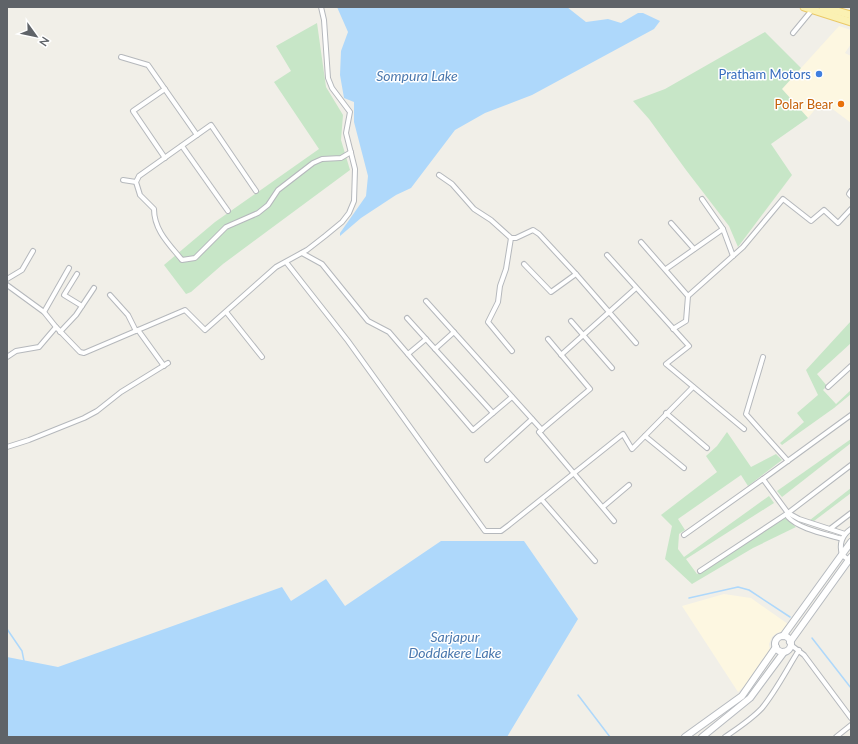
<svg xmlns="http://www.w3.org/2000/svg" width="858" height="744" font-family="Lato,sans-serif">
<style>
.commercial{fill:#fdf7e1}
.green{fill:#c7e6c7}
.water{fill:#aed8fb}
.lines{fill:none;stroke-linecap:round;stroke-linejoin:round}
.stream{stroke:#aed8fb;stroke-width:1.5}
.street-casing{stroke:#b5b8bc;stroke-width:6}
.secondary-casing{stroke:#b6babf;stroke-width:8}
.primary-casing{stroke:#ebc967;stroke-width:9}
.street{stroke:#fff;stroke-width:4}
.secondary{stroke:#fff;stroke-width:6}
.primary{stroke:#fbf1b3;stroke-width:7}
.shop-dot{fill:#3f7fe0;stroke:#fff;stroke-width:1.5}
.food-dot{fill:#e8710a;stroke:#fff;stroke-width:1.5}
.labels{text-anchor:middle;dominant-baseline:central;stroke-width:3;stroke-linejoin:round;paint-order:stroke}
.shop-label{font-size:13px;fill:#366cbe;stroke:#fff;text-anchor:end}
.food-label{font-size:13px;fill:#c56008;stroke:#fff;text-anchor:end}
.water-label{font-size:14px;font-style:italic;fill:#4a78ae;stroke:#fff}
</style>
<rect width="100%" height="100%" fill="#f1efe8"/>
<g class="commercial">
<path d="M839,26L851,30V44L845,53L851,56V123L822,101L808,118L782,89Z"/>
<path d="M724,594L751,598L788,624L782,632L777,633L772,637L769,644L770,650L746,685L738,692L682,606Z"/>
</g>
<g class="green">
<path d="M317,23L326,87L343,115L341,140L350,170L223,264L191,292L186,294L164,265L215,222L319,149L274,82L291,71L276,46Z"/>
<path d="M765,32L801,68L782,89L808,118L771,144L792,175L738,247L729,226L686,170L649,119L633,101L665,89Z"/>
<path d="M851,321V343L817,374L827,386L823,390L836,404L851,390V394L834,408L782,445L780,443L804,422L797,413L818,395L806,370Z"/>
<path d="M727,432L751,467L776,454L782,460L748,486L741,475L678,519L685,530L679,534L678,549L684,557L769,496L774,503L686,559L697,574L785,518L796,527L753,548L692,584L665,559L672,526L661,515L717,472L706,456L717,446Z"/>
<path d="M851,439V443L782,497L777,491Z"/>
<path d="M851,488V493L814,521L810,520Z"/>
</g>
<g class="water">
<path d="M337,7H567L586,22L608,19L621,23L638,13H643L660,21L654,29L532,95L485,113L455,130L411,188L396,195L361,218L340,236V233L366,196L368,176L354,122V102L344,98L340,75L341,51L348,32Z"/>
<path d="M441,541H524L578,619L507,737H7V657L58,667L282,587L291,601L326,579L345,606Z"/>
</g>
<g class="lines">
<g class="stream">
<path d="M689,598L738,587L749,590L790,617"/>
<path d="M7,629L22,651L24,661"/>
<path d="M812,638L851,688"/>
<path d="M578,695L610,737"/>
</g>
<defs>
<g id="street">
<path d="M793,33L812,10"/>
<path d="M121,57L148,65L197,135"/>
<path d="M165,89L133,111L165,158"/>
<path d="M182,146L228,211"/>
<path d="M439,175L452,184L474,209L491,220L511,238"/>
<path d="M123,180L136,182"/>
<path d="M256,191L211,125L139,176L136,182L140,195L154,209C154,230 169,244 182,260L195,258L226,227L258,213L268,205L278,190L313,163L322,159L341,158L351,152"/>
<path d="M851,191L849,194L851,196"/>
<path d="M702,199L723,229L733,256"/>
<path d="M671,223L694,249"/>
<path d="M511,238H516L533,230L539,234L576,274L636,343"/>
<path d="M511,238L506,269L500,286L498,302L488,322L512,351"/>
<path d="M641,242L688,296"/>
<path d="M302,253L322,264L368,321L389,332L473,430L512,397"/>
<path d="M607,255L689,346L666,364L744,429"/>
<path d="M286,262L348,341L485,531H501L509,525L623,434L632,449L693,387"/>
<path d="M524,264L551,292L576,274"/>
<path d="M666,269L723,229"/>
<path d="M77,274L64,295L82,306"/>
<path d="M7,279L22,270L33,251"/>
<path d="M7,285L44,312L56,327L80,352L84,353L185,310L205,330L276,267L307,250L325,236L342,222L349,213L354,201L355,169L346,133L350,112L332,88L328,78L324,20L321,7"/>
<path d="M110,295L128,315L136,331"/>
<path d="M426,301L542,430"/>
<path d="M44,312L69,268"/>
<path d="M227,313L262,357"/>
<path d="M407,318L493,413"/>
<path d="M571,321L612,368"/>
<path d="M673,329L686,321L688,296L743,247L783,199L811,221L824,210L838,223L851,209"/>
<path d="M138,330L164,366"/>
<path d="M60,332L76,315L94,288"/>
<path d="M548,339L590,389L539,432L614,521"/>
<path d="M435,349L454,332"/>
<path d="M408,354L426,339"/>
<path d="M561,355L636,288"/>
<path d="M7,357L16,351L39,347L56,327"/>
<path d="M763,357L746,414L788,461"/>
<path d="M828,387L851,366"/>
<path d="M666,413L707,448"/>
<path d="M645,436L684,468"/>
<path d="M7,447L29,440L84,418L97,411L121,392L168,363"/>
<path d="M487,460L532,419"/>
<path d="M763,479L851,415"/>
<path d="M542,500L595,561"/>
<path d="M603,507L629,485"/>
<path d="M788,513L799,519L845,534"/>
<path d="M830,529L851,513"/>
<path d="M684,535L763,479L788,513V517C799,529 826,534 842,539"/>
<path d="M849,560L842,555C839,544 842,535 851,529"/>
<path d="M700,571L788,513L851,465"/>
<path d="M791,645L804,655L851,718"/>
<path d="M725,737C738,728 752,719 762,708C776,691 787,669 799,650"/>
<path d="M836,737L851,725"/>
</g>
<g id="secondary">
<path d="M783,636L851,542"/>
<circle cx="783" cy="644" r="8"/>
<path d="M790,642L851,557"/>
<path d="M685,737L742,696L776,647"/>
<path d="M702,737L750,698L784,652"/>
</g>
<g id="primary">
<path d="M804,7L851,22"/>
<path d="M823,7L851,15"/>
</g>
</defs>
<use href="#street" class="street-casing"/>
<use href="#secondary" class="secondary-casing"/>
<use href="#primary" class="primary-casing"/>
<use href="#street" class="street"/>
<use href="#secondary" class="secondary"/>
<use href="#primary" class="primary"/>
</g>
<circle class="shop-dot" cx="819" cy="74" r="4"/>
<circle class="food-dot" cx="841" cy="104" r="4"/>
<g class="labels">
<g class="shop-label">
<text x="811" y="74">Pratham Motors</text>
</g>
<g class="food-label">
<text x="833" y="104">Polar Bear</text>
</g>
<g class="water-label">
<text x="417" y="75">Sompura Lake</text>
<text x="455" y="636">Sarjapur<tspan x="455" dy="16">Doddakere Lake</tspan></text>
</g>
</g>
<rect width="858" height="744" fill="none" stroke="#5f6368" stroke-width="16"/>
<g transform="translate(36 36) rotate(123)" stroke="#ffffff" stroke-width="3" paint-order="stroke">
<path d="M0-3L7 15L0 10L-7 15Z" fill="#5f6368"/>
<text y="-6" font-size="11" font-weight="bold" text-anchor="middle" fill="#5f6368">N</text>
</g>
</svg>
